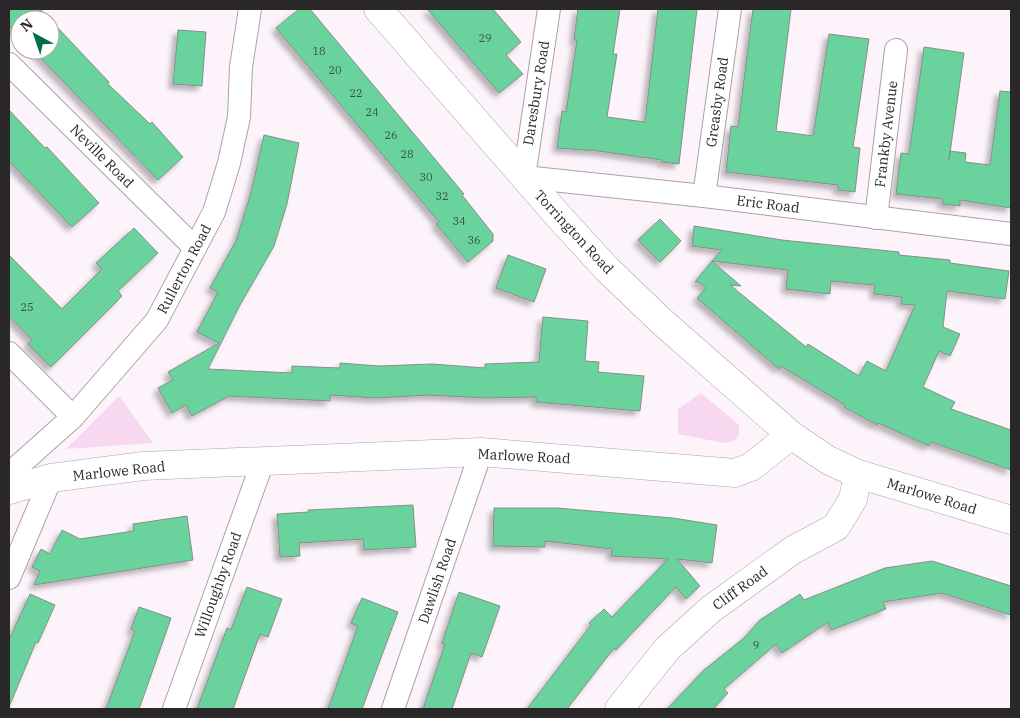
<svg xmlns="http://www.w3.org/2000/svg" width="1020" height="718" font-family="'IBM Plex Serif',serif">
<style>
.green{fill:#f8d7f1}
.building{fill:#69d29d;stroke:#868f8a;filter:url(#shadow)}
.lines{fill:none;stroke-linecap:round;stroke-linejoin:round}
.minor-casing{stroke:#aba3a9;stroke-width:24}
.tertiary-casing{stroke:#aba3a9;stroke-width:29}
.minor{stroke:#fff;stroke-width:22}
.tertiary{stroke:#fff;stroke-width:28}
.labels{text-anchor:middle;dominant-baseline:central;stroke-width:5;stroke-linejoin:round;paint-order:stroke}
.number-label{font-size:11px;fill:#3a5246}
.street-label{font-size:14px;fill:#2a2729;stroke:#fff}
</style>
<defs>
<filter id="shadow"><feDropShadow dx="-4.5" dy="4.5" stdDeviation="2.5" flood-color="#0004"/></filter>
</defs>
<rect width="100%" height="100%" fill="#fdf4fb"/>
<g class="green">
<path d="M701,393L739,425V435L734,441L724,443L678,434V409Z"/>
<path d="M119,396L153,443L66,449Z"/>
</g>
<g class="building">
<path d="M9,9H40L109,82L108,84L150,124L152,122L183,157L158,180L33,50H50V20H20V37L9,25Z"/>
<path d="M299,9H310L464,194L462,195L493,234V241L468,262L436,224L439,222L276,28Z"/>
<path d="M427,9H493L521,42L506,55L523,74L499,93Z"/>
<path d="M578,9H620L613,54H617L607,117L645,122L658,9H697L679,164L661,162L662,160L598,151L557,148L562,111L566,112L577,40H574Z"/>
<path d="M753,9H791L776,131L813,136L829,34L869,39L853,147L860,148L855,192L838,190V185L726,172L731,126L738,127Z"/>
<path d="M178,30L206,32L202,86L173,84Z"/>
<path d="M924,47L964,53L949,160L950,151L966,153L965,162L990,165L1000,91L1011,92V208L960,200V206L942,204L943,199L896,194L901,153L909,154Z"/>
<path d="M9,110L45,148L47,147L99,203L72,227L9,161Z"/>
<path d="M264,135L299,143L287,204L274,246L240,305L208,369L292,373V366L340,368V363L379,366L432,364L485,368V364L539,362L543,317L588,321L585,361L599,362L598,372L644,376L640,411L536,402V397L486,398L429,395L375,398L330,395V401L229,396L192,416L186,405L172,413L158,388L173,380L168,372L219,343L197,332L218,292L210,288L236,241L251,193Z"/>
<path d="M660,219L681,241L660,262L638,240Z"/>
<path d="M694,226L782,240L899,252V255L950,260V263L1009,271L1005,299L947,291L943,327L960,334L950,356L939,351L923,387L955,402L951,409L1011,430V470L931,442L929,446L878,423L877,425L844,407L845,405L781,366L779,369L697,298L706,288L699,282H695L712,261L741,286L730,285L806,347L808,344L859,376L867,361L886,371L915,305L901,304L902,297L874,294L875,285L831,281L830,294L786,289L788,270L712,261L722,250L692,246Z"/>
<path d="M134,228L158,253L118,291L122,296L51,367L28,344L32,340L9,316V255L62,309L102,269L96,263Z"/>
<path d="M508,255L546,269L534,302L496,288Z"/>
<path d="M413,505L416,547L364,550L363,539L299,543L300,556L280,557L277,514L309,512L308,510Z"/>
<path d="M494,508H557L673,518L717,525L712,563L677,559L700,586L686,599L676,587L616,650L614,648L567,709H527L591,625L589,623L604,609L612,617L668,559L611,556L612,549L545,541V547L493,546Z"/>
<path d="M187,516L193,560L34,585L40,571L32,567L41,549L50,554L62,530L80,539L134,531L133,524Z"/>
<path d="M932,561L1011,586V615L942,593L883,602L886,609L831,630L828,622L782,653L776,644L724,689L728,693L713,709H667L704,670L744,638L760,620L800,594L804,600L885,568Z"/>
<path d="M247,587L282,599L268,637L260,634L233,709H197L227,628L231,630Z"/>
<path d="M459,592L500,606L482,657L471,653L452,709H423L445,644L442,643Z"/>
<path d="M30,594L55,605L38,643L36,642L9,707V640Z"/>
<path d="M362,598L398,612L362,709H328L358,626L351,623Z"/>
<path d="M139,607L171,618L161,647L139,709H106L135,631L131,629Z"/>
</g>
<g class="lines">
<defs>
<g id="minor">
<path d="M549,9L524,177L704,196L1011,234"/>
<path d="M9,64L195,248"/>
<path d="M704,196L730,9"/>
<path d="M876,218L896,50"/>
<path d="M9,353L73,417"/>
<path d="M9,474L73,417L157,320L214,212L229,163L239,117L241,67L250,9"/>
<path d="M9,578L51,478"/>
<path d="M174,709L263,461"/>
<path d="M393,709L481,452"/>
</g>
<g id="tertiary">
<path d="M378,9L561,219L607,269L660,320L791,435L828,460L858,474L1011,520"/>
<path d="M9,490L51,478L143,466L481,452L735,473L751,467L791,435"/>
<path d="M619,709L667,649L711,609L793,550L836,527L853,499L858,474"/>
</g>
</defs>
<use href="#minor" class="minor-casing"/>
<use href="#tertiary" class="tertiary-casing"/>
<use href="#minor" class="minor"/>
<use href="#tertiary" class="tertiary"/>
</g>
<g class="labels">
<g class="number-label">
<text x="485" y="38">29</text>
<text x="319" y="51">18</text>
<text x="335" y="70">20</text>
<text x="356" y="93">22</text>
<text x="372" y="112">24</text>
<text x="391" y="135">26</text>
<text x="407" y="154">28</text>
<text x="426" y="177">30</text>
<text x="442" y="196">32</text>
<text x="459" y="221">34</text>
<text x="474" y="240">36</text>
<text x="27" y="307">25</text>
<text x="756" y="645">9</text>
</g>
<g class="street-label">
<text transform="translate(536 93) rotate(-81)">Daresbury Road</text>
<text transform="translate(717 102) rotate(-82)">Greasby Road</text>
<text transform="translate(886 134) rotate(-83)">Frankby Avenue</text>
<text transform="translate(102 156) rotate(45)">Neville Road</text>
<text transform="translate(768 204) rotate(7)">Eric Road</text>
<text transform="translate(574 232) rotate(47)">Torrington Road</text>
<text transform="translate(184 269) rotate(-62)">Rullerton Road</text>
<text transform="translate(524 456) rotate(3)">Marlowe Road</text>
<text transform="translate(119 471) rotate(-6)">Marlowe Road</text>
<text transform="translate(932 496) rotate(17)">Marlowe Road</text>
<text transform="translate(437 581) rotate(-71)">Dawlish Road</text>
<text transform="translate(218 585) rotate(-70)">Willoughby Road</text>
<text transform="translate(740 588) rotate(-36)">Cliff Road</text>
</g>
</g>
<rect width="1020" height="718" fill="none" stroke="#2a2729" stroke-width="20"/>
<g transform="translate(35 35) rotate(320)"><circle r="24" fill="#ffffff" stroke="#aaa9a9"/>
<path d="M0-4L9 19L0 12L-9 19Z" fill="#006e46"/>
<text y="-8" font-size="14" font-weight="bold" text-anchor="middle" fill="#2a2729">N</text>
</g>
</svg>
